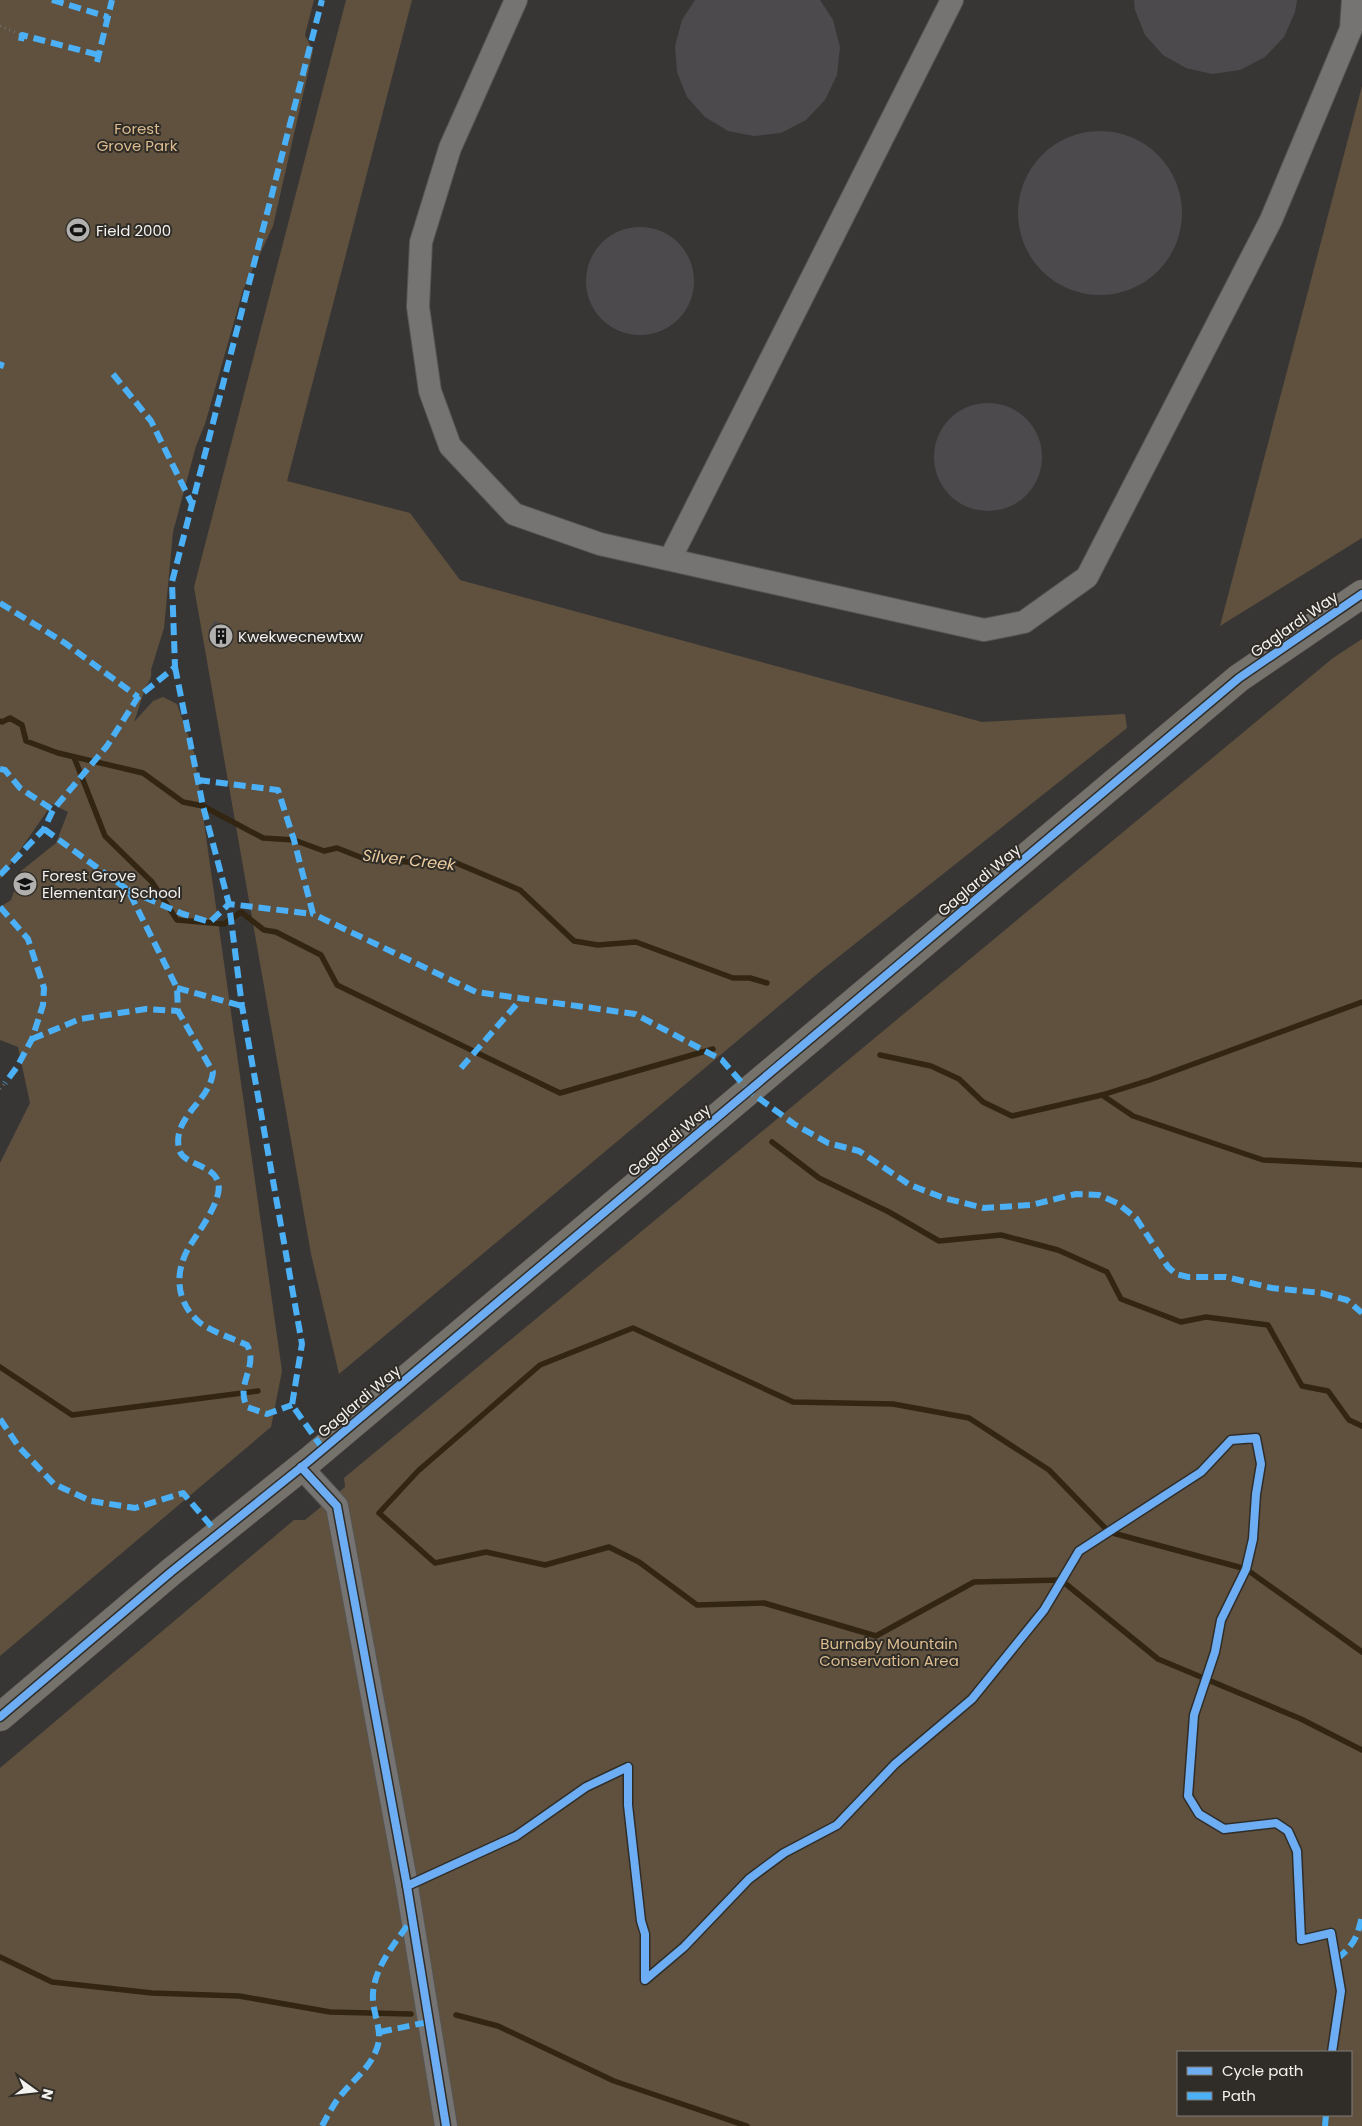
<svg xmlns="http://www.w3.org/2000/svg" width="1362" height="2126" font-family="Poppins,sans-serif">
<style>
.green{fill:#5f513e;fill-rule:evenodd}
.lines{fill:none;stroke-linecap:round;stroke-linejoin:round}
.stream{stroke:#322511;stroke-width:5.5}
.building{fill:#4d4a4d}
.minor-casing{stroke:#565553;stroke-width:24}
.major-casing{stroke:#565553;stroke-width:29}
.path{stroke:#706f6e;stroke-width:3;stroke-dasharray:1 4;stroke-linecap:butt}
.minor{stroke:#757472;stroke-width:22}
.major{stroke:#75716b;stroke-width:28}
.quiet{stroke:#4cb0f7;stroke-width:6;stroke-dasharray:12 6;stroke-linecap:butt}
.cycleway-casing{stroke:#302d28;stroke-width:11}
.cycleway{stroke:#6dadf4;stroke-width:8}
.labels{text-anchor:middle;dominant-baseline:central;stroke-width:4;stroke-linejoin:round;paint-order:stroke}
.park-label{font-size:15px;fill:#dcbc8f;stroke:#302d28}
.poi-label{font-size:15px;fill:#f4f2ef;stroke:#302d28;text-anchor:start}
.street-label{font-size:15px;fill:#f4f2ef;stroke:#302d28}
.water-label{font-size:16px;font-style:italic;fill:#eccb9e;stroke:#302d28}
</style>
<rect width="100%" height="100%" fill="#383634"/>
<g class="green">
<path d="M0,0H314L305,35L313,51L273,226L243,290L205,424L196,446L173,532L164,628L151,670C152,676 150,682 146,686L134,722L153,701L163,697L177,704L194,752L282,1371L271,1427L0,1656V1163L30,1103L18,1047L0,1040V907L11,900L21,871L56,843L68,812L52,804L0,879Z"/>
<path d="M346,0H412L287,481L410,513L460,580L982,722L1125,714L1127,728L822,970L339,1374L311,1254L194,587Z"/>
<path d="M1362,86V538L1220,626Z"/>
<path d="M1362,639V2126H0V1768L294,1520H305L345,1487L344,1478L1333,658ZM1178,2052H1351V2115H1178Z"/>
</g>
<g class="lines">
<g class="stream">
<path d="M0,721L2,722L10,718L22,725L26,741L58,753L143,773L183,802L203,806L263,838L294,840L324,851L337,848L365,859L436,864L454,862L520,890L574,941L598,945L636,942L733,978H750L767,983"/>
<path d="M74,757L105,836L152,882L177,920L224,924L241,912L264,930L276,932L321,955L337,985L560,1093L713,1049"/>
<path d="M880,1055L931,1066L959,1079L983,1102L1012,1116L1102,1095L1133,1116L1263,1160L1362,1165"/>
<path d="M1102,1095L1150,1080L1362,1002"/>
<path d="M772,1142L819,1178L889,1212L939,1241L1001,1235L1058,1250L1107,1272L1121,1299L1181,1322L1206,1317L1268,1325L1302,1386L1328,1391L1349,1420L1362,1426"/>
<path d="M0,1367L72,1415L258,1391"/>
<path d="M1362,1652L1246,1569L1109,1532L1049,1470L969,1418L893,1404L793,1402L633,1328L540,1365L418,1471L379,1513L435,1563L486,1552L545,1565L609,1547L639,1562L697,1605L764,1603L876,1636L974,1582L1061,1580L1158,1659L1301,1719L1362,1750"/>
<path d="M0,1957L52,1982L152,1993L239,1996L330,2012L411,2014"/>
<path d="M456,2015L498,2026L614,2081L747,2126"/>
</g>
</g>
<g class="building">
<path d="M695,0H820L833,20L840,47L837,75L825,100L806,120L781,133L754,136L728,131L705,117L687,97L677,72L675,46L682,20Z"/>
<path d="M1134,0H1297L1295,12L1284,37L1265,57L1240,70L1212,74L1186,68L1163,55L1145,35L1135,10Z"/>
<circle cx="1100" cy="213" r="82"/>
<circle cx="640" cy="281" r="54"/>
<circle cx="988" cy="457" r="54"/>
<path d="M215,620L230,631L222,642L208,631Z"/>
</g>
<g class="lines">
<defs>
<g id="minor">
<path d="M516,0L450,148L421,242L418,307L430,391L450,446L514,514L600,544L984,630L1024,622L1087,577L1271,220L1351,29L1353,0"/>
<path d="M670,559L952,0"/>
<path d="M301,1467L337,1506L407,1886L446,2126"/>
</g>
<path id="major" d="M0,1717L171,1572L309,1461L1239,678L1362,594"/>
</defs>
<use href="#minor" class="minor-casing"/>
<use href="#major" class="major-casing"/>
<g class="path">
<path d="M0,26L22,35"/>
<path d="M0,1089L5,1083"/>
</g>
<use href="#minor" class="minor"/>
<use href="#major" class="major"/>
<g class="quiet">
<path d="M52,0L108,17"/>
<path d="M21,41L22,35L99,55"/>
<path d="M97,62L112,0"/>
<path d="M0,368L2,362"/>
<path d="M113,374L151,421L192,504"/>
<path d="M0,603L65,643L138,697"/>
<path d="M175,667L203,806L229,904L242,1006L302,1344L292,1405L323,1449"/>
<path d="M0,769L5,770L20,788L53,810"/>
<path d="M198,780L278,790L294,840L313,914L476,992L635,1014L722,1060L749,1091L794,1124L828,1143L859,1151L910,1185L944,1198L984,1208L1031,1205L1076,1194L1099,1195L1117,1203L1136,1218L1168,1267L1176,1274L1188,1277H1226L1272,1288L1321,1293L1347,1300L1362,1313"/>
<path d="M44,829L128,890L177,988L178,1011L213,1072C210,1102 172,1116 179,1149C183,1168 225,1163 218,1194C213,1213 199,1231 189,1247C174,1273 176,1302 199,1322C210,1331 234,1339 247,1345C259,1366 235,1384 247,1407L267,1414L292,1405"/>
<path d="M0,875L44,829L53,810L107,746L138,697L175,667L172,582L322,0"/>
<path d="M128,890L183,914L210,922L229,904L313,914"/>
<path d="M0,907L28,939L44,988L43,1005L32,1039L17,1067L5,1083"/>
<path d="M177,988L242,1006"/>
<path d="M32,1039L80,1019L146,1009L178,1011"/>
<path d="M461,1068L522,998"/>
<path d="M0,1419L19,1447L54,1484L91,1501L135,1508L183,1493L218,1534"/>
<path d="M1337,1959C1354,1945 1357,1938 1362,1916"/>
<path d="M380,2032L428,2022"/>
<path d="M322,2126C328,2115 334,2103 342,2094C355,2078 370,2068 377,2048C383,2032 374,2017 373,2000C371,1970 396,1942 412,1919"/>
<path d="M1325,2126L1326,2115"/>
</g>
<defs>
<g id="cycleway">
<path d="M301,1467L337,1506L407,1886L446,2126"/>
<path d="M0,1717L171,1572L309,1461L1239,678L1362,594"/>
<path d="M407,1886L516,1836L586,1787L628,1767V1805L641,1921L645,1934V1980L684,1947L749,1879L784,1853L837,1825L895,1764L972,1699L1044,1610L1079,1551L1201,1472L1231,1440L1256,1438L1261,1464L1256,1494L1253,1539L1246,1569L1221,1620L1215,1652L1194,1715L1188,1796L1199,1814L1224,1829L1276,1823L1288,1831L1297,1851L1301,1940L1331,1933L1341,1991L1332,2052"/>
</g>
</defs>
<use href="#cycleway" class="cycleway-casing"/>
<use href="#cycleway" class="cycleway"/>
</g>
<defs>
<symbol id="stadium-disc" viewBox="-11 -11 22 22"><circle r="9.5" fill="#b2b0ae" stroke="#302d28"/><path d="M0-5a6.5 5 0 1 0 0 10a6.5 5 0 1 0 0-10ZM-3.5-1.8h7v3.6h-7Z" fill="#111"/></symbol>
<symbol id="building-disc" viewBox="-11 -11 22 22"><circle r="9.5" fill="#b2b0ae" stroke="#302d28"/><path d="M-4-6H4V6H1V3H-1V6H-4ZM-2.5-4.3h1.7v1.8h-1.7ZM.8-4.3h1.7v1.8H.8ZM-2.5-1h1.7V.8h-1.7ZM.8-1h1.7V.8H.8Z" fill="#111"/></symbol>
<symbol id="school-disc" viewBox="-11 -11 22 22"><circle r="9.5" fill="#b2b0ae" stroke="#302d28"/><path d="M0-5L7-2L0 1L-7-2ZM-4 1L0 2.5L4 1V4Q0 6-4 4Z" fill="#111"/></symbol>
</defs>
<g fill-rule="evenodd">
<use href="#stadium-disc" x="64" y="216" width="28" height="28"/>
<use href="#building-disc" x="207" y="622" width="28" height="28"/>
<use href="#school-disc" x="11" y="870" width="28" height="28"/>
</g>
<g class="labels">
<g class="park-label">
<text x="137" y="128">Forest<tspan x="137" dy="17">Grove Park</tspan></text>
<text x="889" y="1643">Burnaby Mountain<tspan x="889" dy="17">Conservation Area</tspan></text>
</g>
<g class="poi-label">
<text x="96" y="230">Field 2000</text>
<text x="238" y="636">Kwekwecnewtxw</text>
<text x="42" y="875">Forest Grove<tspan x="42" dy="17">Elementary School</tspan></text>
</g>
<g class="street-label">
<text transform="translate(1294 624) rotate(-35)">Gaglardi Way</text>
<text transform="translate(979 880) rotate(-40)">Gaglardi Way</text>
<text transform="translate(669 1140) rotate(-40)">Gaglardi Way</text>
<text transform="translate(359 1401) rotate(-40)">Gaglardi Way</text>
</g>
<g class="water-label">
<text transform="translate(409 860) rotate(6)">Silver Creek</text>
</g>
</g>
<rect x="1177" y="2051" width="175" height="65" fill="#302d28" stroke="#7e7c78"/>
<rect x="1187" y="2067" width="25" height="8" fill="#6dadf4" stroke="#7e7c78"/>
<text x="1222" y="2076" font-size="15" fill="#f4f2ef">Cycle path</text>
<rect x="1187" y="2092" width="25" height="8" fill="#4cb0f7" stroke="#7e7c78"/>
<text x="1222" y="2101" font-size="15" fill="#f4f2ef">Path</text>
<g transform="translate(35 2091) rotate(105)" stroke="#302d28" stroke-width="4" paint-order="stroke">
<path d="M0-4L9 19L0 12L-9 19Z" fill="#f4f2ef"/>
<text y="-8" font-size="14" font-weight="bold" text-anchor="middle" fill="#f4f2ef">N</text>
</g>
</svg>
